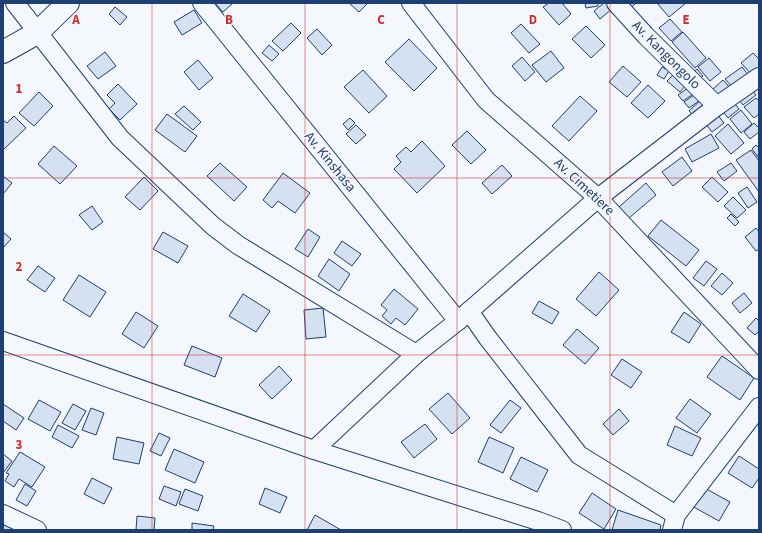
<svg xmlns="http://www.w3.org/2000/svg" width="762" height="533" font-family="'Source Sans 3',sans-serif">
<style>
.building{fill:#d5e0f0;stroke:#1d3f73}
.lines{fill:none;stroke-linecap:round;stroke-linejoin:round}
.street-casing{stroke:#1d3f73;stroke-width:20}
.highway-casing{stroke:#1d3f73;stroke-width:24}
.street{stroke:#f4f7fb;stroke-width:18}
.highway{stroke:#f4f7fb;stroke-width:22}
.grid{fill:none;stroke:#d62828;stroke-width:1;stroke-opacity:0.55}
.labels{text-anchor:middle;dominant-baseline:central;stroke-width:3;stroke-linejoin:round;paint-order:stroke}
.street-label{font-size:14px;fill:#1d3f73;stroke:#f4f7fb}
.grid-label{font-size:13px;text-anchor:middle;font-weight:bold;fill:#d62828;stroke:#f4f7fb;stroke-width:3;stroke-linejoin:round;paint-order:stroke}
</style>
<rect width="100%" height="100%" fill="#f4f7fb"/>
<g class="building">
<path d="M215,3H233L223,12Z"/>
<path d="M349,3H368L359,12Z"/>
<path d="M549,3H562L571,14L559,25L543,7Z"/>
<path d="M585,3H598V6L586,8Z"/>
<path d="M604,3H609L613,8L600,19L594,11Z"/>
<path d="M620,3H634L635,4L627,11Z"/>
<path d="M657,3H686L669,17Z"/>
<path d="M115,7L127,17L120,25L109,14Z"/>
<path d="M194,10L202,23L182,35L174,22Z"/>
<path d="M670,19L682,32L671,41L659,28Z"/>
<path d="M291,23L301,33L283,51L272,41Z"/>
<path d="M521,24L540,44L529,53L511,33Z"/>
<path d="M586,26L605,45L591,58L572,39Z"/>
<path d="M317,29L332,45L322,55L307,38Z"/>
<path d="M683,32L706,58L695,68L672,42Z"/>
<path d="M409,39L437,68L414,91L385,62Z"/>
<path d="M269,45L279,54L272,61L262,53Z"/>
<path d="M551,51L564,68L546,82L532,65Z"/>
<path d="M105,52L116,66L98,79L87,66Z"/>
<path d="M753,53L759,59V75L755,78L741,63Z"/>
<path d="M522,57L535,72L525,81L512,66Z"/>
<path d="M709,58L721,72L710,81L698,67Z"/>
<path d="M198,60L213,78L199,90L184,72Z"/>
<path d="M623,66L641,82L627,97L609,82Z"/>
<path d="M662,67L669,71L664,79L657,75Z"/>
<path d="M742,67L749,76L733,88L725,79Z"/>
<path d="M697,69L703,76L698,80L692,73Z"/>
<path d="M363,70L387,96L369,113L344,87Z"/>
<path d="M674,74L686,85L680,92L667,81Z"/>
<path d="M723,80L731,89L720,99L712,90Z"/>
<path d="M118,84L137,104L120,120L109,109L115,103L107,95Z"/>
<path d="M648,85L665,101L648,118L631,103Z"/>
<path d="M750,87L756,95L743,105L737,97Z"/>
<path d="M688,88L693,94L683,101L678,95Z"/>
<path d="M39,92L53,106L34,126L19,113Z"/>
<path d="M698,92L703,98L689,108L684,102Z"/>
<path d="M580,96L597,111L569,141L552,126Z"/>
<path d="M756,98L759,101V114L754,118L744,107Z"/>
<path d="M702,99L708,106L696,118L689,111Z"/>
<path d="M732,100L739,109L728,118L721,109Z"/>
<path d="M184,106L201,122L193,130L175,114Z"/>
<path d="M741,110L752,124L741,133L730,119Z"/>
<path d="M167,114L197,136L185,152L155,130Z"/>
<path d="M717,114L724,123L712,132L705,123Z"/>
<path d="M14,116L26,128L3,150V120L7,123Z"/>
<path d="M350,118L355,123L348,130L343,124Z"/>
<path d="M754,123L759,128V132L750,139L744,132Z"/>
<path d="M728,124L744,143L731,154L715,136Z"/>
<path d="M356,125L366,135L356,144L346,134Z"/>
<path d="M467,131L486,150L471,164L452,145Z"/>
<path d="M711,134L719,148L692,162L685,149Z"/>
<path d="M422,141L445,166L417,193L394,169L401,162L396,156L406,147L411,152Z"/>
<path d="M756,145L759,148L758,157L752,149Z"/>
<path d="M54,146L77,166L60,184L38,164Z"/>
<path d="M751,150L759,161V192L736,160Z"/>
<path d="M682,157L692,171L673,186L662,172Z"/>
<path d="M220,163L247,187L234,201L207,176Z"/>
<path d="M731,163L737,171L724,181L717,172Z"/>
<path d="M502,165L512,176L492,194L482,183Z"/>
<path d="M283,173L310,193L295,213L278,201L272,208L263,200Z"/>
<path d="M3,176L12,183L3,194Z"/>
<path d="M144,177L158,191L140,210L125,197Z"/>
<path d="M712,177L728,192L718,202L702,187Z"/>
<path d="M646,183L656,195L629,218L619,207Z"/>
<path d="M747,187L757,202L748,208L738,193Z"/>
<path d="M733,197L746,210L737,218L724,206Z"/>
<path d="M92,206L103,222L92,230L79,215Z"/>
<path d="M731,214L739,222L735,226L727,218Z"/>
<path d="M661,220L699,250L686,266L648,236Z"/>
<path d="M756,228L759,232V249L756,251L745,237Z"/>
<path d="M308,229L320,237L308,257L295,249Z"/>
<path d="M3,232L11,239L3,248Z"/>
<path d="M163,232L188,246L178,263L153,249Z"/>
<path d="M342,241L361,254L352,266L334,253Z"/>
<path d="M329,259L350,274L339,291L318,276Z"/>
<path d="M706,261L717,269L704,286L693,278Z"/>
<path d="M38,266L55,278L45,292L27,280Z"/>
<path d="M599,272L619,290L596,316L576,299Z"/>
<path d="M722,273L733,283L722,295L711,286Z"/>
<path d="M79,275L106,292L90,317L63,300Z"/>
<path d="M394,289L418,309L405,325L396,318L391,324L382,316L387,310L381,305Z"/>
<path d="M744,293L752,303L740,313L732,303Z"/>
<path d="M243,294L270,311L256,332L229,316Z"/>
<path d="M539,301L559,312L552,324L532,313Z"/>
<path d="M323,308L326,337L306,339L304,310Z"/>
<path d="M136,312L158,326L144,348L122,334Z"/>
<path d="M684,312L701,324L689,343L671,332Z"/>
<path d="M756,318L759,321V331L755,335L747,328Z"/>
<path d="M577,329L599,348L585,364L563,345Z"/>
<path d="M192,346L222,358L215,377L184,365Z"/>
<path d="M722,356L754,378L740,400L707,377Z"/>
<path d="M622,359L642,372L631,388L611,375Z"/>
<path d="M279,366L292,380L272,399L259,385Z"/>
<path d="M448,393L470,418L452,434L429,409Z"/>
<path d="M690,399L711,414L697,433L676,418Z"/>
<path d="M39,400L61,412L50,431L28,419Z"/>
<path d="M510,400L521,408L501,433L490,425Z"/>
<path d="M3,404L24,418L16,430L3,421Z"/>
<path d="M73,404L86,411L75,430L62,423Z"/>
<path d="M91,408L104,413L96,435L82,430Z"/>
<path d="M619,409L629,421L613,435L603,424Z"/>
<path d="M425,424L437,439L414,458L401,442Z"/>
<path d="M58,425L79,436L72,448L52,437Z"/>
<path d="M675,426L701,438L692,456L667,445Z"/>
<path d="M159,433L170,438L161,456L150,451Z"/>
<path d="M117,437L144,443L139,464L113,459Z"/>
<path d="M489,437L514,448L503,473L478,462Z"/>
<path d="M174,449L204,462L195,483L165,470Z"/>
<path d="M20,452L45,467L32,487L19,479L14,487L5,481L9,474L6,473Z"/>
<path d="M3,454L12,461L3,473Z"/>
<path d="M739,456L759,469V478L752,488L728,473Z"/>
<path d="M521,457L548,470L537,492L510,479Z"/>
<path d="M92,478L112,488L104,504L84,494Z"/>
<path d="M25,484L36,491L27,506L16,500Z"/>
<path d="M164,486L181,492L176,506L159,499Z"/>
<path d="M701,486L730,502L719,521L690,505Z"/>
<path d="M265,488L287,497L280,513L259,504Z"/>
<path d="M185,489L203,496L198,511L179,504Z"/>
<path d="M592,493L616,509L604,529L579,513Z"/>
<path d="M618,510L661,525L660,530H612Z"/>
<path d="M315,515L341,530H307Z"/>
<path d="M137,516L155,518L154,530H136Z"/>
<path d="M3,518L16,528L13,530H3Z"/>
<path d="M192,523L214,526L213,530H192Z"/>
</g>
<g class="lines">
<defs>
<g id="street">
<path d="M15,3L120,138L213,226L238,245L416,354"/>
<path d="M202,3L458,321"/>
<path d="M411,3L486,100L598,198L759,370"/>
<path d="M616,3L646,36L717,106"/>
<path d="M469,311L487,337L579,455L676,515"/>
<path d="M3,341L314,450L538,521L562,530"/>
<path d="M314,450L416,354L458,321L598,198L717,106L759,77"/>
<path d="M3,514L37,530"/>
<path d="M672,530L676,515L759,407"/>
</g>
<path id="highway" d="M3,52L37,33L68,3"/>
</defs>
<use href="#street" class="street-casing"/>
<use href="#highway" class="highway-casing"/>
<use href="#street" class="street"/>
<use href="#highway" class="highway"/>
</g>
<path class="grid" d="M152,3V530M305,3V530M457,3V530M610,3V530M3,178H759M3,355H759"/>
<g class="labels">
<g class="street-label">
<text transform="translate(666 55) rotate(45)">Av. Kangongolo</text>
<text transform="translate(330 162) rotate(51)">Av. Kinshasa</text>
<text transform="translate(584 187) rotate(43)">Av. Cimetiere</text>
</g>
</g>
<g class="grid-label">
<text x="76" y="24">A</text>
<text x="229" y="24">B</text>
<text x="381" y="24">C</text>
<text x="533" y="24">D</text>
<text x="686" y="24">E</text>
<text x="19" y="93">1</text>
<text x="19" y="271">2</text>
<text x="19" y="449">3</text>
</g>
<rect width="762" height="533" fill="none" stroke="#1d3f73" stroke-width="8"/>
</svg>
